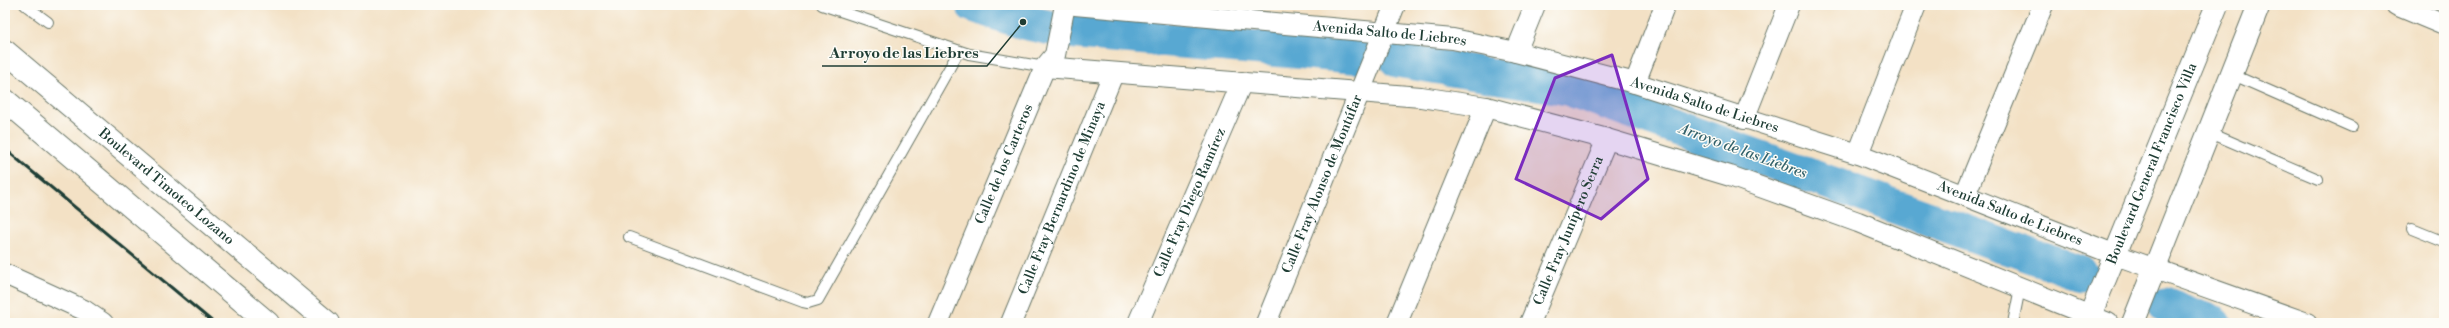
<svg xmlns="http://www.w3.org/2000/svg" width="2449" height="328" font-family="'Libre Bodoni',serif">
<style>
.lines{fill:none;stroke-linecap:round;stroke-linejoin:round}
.river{stroke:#58a8d2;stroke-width:35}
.lane-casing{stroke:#697667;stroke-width:12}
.street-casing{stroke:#697667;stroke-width:22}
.secondary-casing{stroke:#697667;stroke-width:24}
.primary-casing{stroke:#697667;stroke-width:24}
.lane{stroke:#fff;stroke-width:10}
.street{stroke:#fff;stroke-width:20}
.secondary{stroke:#fff;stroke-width:22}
.primary{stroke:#fff;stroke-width:22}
.rail{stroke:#1f3d34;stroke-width:3}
.marked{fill:#7b2cbf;fill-opacity:0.2;stroke:#7b2cbf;stroke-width:3;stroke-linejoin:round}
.labels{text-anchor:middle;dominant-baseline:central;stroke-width:3;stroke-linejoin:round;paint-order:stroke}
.street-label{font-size:14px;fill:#1f3d34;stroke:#fdfcf7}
.water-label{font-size:15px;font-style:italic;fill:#33626b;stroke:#fdfcf7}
.leader{fill:none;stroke:#1f3d34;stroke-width:1.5}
.callout-dot{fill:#1f3d34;stroke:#fdfcf7;stroke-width:1.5}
.callout-label{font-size:15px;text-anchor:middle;font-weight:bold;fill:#1f3d34;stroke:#fdfcf7;stroke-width:3;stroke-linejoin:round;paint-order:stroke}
</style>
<rect width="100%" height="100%" fill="#fdfcf7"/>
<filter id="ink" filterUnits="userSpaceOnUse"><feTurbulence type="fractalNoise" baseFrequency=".025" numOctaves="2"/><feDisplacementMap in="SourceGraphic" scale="8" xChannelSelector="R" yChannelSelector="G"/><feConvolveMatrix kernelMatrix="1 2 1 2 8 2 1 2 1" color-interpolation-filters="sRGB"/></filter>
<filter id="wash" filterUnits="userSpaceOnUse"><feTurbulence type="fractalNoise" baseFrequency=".012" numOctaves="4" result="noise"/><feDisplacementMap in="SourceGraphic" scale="16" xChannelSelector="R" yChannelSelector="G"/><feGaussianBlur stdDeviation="0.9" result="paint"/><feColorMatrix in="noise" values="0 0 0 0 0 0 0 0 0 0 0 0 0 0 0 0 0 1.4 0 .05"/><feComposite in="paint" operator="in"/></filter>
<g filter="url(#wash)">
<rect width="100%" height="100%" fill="#f3e1c5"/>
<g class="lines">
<g class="river">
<path d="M973,5L1023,22L1052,28"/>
<path d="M1067,31L1363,57"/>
<path d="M1397,60L1567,88L2082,274"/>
<path d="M2165,305L2214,323"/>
</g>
</g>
</g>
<g filter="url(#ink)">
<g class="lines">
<defs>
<g id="lane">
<path d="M25,5L48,22"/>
<path d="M822,5L969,54L1045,67"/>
<path d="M2231,74L2352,127"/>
<path d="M2208,132L2318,179"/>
<path d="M2412,229L2444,242"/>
<path d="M629,237L803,302L808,303L818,300L959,51"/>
<path d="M2013,323L2020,288"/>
</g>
<g id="street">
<path id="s1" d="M1075,5L1453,39L1516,52L1635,83L1858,154L2116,255L2307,323"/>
<path d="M2396,5L2444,25"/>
<path d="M1516,52L1535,5"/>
<path d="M1045,67L1421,97L1486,107L1607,139L1730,176L1858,222L2108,323"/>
<path d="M1635,83L1665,5"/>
<path d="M1744,119L1789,5"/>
<path d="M1858,154L1916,5"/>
<path d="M1965,195L2043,5"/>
<path d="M5,274L84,310L103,323"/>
<path id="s2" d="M938,323L1045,67L1055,55L1065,5"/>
<path id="s3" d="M1011,323L1113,74"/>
<path id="s4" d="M1138,323L1242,82"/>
<path id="s5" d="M1266,323L1395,5"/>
<path d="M1397,323L1486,107"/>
<path id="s6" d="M1530,323L1607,139"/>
</g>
<g id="secondary">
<path id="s7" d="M2087,323L2217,5"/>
<path d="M2133,323L2259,5"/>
</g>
<g id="primary">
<path id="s8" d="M5,51L328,323"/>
<path d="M5,100L268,323"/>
</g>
</defs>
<use href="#lane" class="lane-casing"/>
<use href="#street" class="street-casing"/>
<use href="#secondary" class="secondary-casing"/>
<use href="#primary" class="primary-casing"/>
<use href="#lane" class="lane"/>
<use href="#street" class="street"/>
<use href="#secondary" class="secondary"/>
<use href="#primary" class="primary"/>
<path class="rail" d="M5,149L214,323"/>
</g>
</g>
<path class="marked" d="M1612,55L1648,179L1601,219L1516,179L1555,78Z"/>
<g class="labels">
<g class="street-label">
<text stroke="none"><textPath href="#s1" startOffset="316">Avenida Salto de Liebres</textPath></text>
<text stroke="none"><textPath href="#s1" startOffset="640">Avenida Salto de Liebres</textPath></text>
<text stroke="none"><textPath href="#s2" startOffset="172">Calle de los Carteros</textPath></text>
<text stroke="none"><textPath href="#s7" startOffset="172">Boulevard General Francisco Villa</textPath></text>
<text stroke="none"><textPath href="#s5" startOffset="150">Calle Fray Alonso de Montúfar</textPath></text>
<text stroke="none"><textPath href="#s8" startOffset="211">Boulevard Timoteo Lozano</textPath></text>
<text stroke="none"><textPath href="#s3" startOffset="135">Calle Fray Bernardino de Minaya</textPath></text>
<text stroke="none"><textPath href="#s4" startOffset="131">Calle Fray Diego Ramírez</textPath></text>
<text stroke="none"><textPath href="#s1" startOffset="964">Avenida Salto de Liebres</textPath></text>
<text stroke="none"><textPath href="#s6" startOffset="100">Calle Fray Junípero Serra</textPath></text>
</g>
<g class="water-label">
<text transform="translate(1743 151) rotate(20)">Arroyo de las Liebres</text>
</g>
</g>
<path class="leader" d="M1023 22L987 66H822"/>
<circle class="callout-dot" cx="1023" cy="22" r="4"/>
<g class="callout-label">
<text x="904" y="58">Arroyo de las Liebres</text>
</g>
<rect width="2449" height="328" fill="none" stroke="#fdfcf7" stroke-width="20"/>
</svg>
